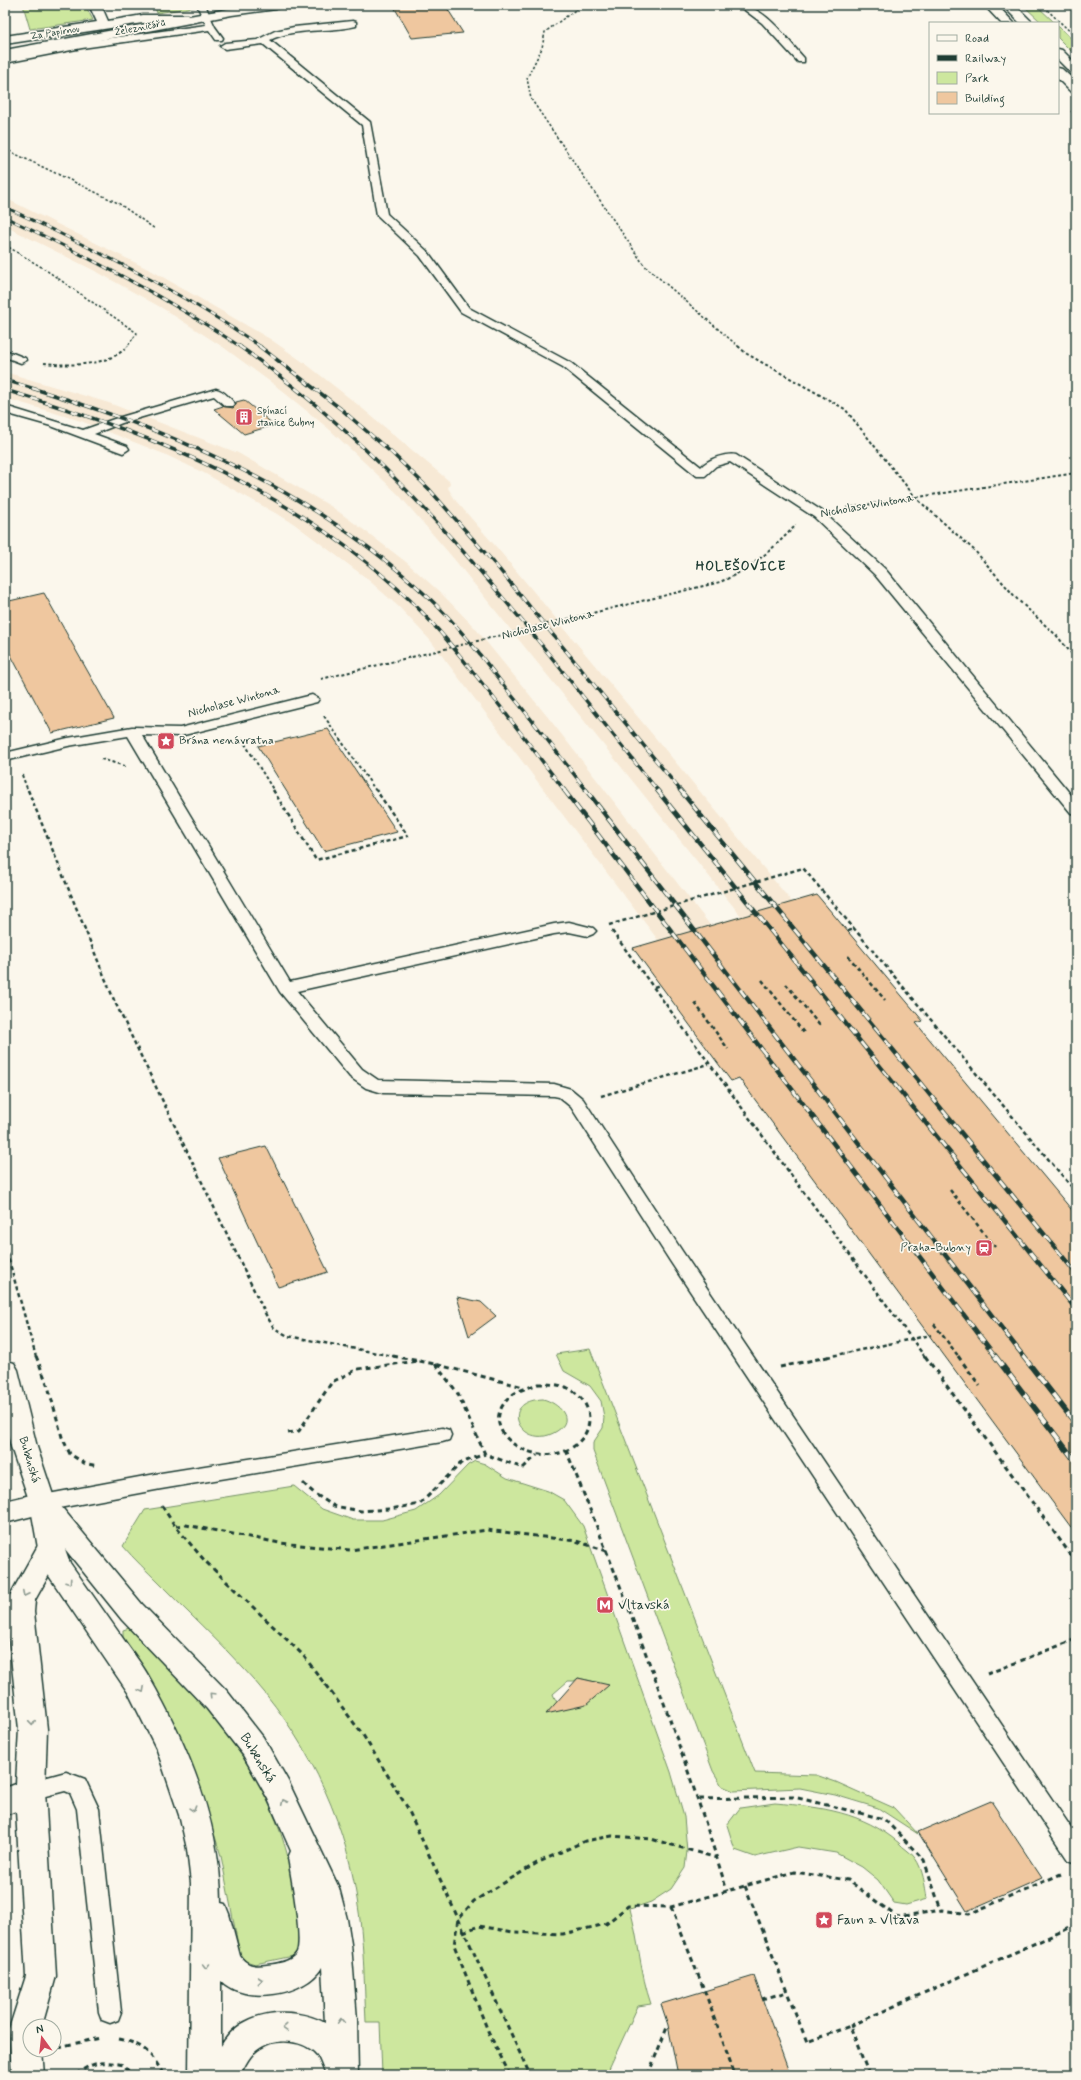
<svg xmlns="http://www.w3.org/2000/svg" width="1081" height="2080" font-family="Mynerve,sans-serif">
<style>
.built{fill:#f7e9d5}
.green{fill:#cde79e;stroke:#769269;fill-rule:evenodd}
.building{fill:#efc79f;stroke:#1f3d34}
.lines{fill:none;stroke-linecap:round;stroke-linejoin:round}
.lane-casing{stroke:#1f3d34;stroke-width:3}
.street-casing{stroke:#1f3d34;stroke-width:3}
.secondary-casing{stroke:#1f3d34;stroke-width:3}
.path-far3{stroke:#1f3d34;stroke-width:1.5;stroke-dasharray:2.5 2;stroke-linecap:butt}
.path-far2{stroke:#1f3d34;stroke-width:2;stroke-dasharray:3 2.5;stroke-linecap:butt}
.path-far1{stroke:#1f3d34;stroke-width:2.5;stroke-dasharray:4 3;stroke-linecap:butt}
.path{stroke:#1f3d34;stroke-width:3;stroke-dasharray:5 4;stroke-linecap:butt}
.lane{fill:#fbf7ec;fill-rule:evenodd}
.street{fill:#fbf7ec;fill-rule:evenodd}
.secondary{fill:#fbf7ec;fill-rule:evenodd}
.rail-far3-casing{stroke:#1f3d34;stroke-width:3}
.rail-far2-casing{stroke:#1f3d34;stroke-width:3.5}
.rail-far1-casing{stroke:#1f3d34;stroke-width:4.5}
.rail-casing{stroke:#1f3d34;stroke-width:5.5}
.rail-far3{stroke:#fbf7ec;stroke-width:2;stroke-dasharray:5.5;stroke-linecap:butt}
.rail-far2{stroke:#fbf7ec;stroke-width:2.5;stroke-dasharray:7;stroke-linecap:butt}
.rail-far1{stroke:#fbf7ec;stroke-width:3;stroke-dasharray:9;stroke-linecap:butt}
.rail{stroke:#fbf7ec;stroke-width:4;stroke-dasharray:12;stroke-linecap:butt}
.oneway{stroke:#8d9a90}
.labels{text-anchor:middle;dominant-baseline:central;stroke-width:3.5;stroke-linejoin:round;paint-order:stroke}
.far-street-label{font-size:10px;fill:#1f3d34;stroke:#fbf7ec}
.far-poi-label{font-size:10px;fill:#1f3d34;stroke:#fbf7ec;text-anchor:start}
.street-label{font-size:12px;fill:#1f3d34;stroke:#fbf7ec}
.poi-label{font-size:12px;fill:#1f3d34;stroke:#fbf7ec;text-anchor:start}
.far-district-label{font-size:13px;font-weight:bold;letter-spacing:1px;fill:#1f3d34;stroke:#fbf7ec}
.near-poi-label{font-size:14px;fill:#1f3d34;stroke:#fbf7ec;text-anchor:start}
.near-street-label{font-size:14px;fill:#1f3d34;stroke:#fbf7ec}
</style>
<rect width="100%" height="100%" fill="#fbf7ec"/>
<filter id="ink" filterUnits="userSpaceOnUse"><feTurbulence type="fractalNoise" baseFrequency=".025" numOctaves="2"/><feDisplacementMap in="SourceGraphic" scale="8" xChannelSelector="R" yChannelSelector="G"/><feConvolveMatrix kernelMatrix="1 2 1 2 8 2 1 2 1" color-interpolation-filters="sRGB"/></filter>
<g filter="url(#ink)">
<path class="built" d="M5,198L154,272L270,339L306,364L357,404L449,481L450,484L448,488L456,501L498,549L792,902L817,895L923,1021L916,1023L1076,1215V1534L739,1078L731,1081L633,948L658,940L430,640L399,607L365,577L293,523L204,473L164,454L81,421L5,398V372L109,403L238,453L332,507L368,533L406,562L442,594L475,628L551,721L710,925L741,916L454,559L399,495L329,429L276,386L223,347L162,308L99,273L5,226Z"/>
<g class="green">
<path d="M23,5H85L93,20L30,29Z"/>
<path d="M154,5H194L195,7L157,13Z"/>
<path d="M1023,5H1036L1055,23H1042Z"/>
<path d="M1058,26L1076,43V56L1058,38Z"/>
<path d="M590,1349L755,1773L816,1775L836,1782L894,1808L918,1834L878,1808L835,1795L800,1788L734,1791L722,1786L713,1771L593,1451V1443L603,1428L604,1417L601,1401L590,1386L564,1371L556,1354Z"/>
<path d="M543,1399C558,1403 576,1419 557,1431C523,1453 495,1401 543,1399Z"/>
<path d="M475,1461L485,1464L507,1478L548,1491L564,1500L583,1526L671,1772L684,1817L687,1851L685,1868L671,1889L651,1902L630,1909C639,1941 640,1973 651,2004L638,2006L606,2075H382L380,2022H366C364,1981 364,1939 357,1899C344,1813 303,1732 244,1669C217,1639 187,1612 159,1583C147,1571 134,1559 123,1546L145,1510L294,1486L322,1509L353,1520H382L416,1511L439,1495L468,1465ZM578,1678L600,1683L603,1690L579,1706L556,1701L553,1694L568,1681H574Z"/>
<path d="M129,1628C140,1633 162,1660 172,1670C224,1724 271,1787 289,1861C296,1889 298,1917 302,1945L293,1956L255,1964L246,1961L240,1955L221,1856L198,1781L167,1711L123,1637V1630Z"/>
<path d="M775,1803C822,1807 862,1812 899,1843C903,1848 911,1852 915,1858C923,1869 925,1885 927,1899L906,1905L894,1903L878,1880L862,1867L836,1853L798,1847L755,1857L735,1850L727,1825L740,1808Z"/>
</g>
<g class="building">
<path d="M393,5H445L463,33L412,38Z"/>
<path d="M244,400L274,425L244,434L214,409L223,406L233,408L236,405V402Z"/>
<path d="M44,593L78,654L114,718L52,733L5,644V602Z"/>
<path d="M328,729L397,832L324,851L258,746Z"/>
<path d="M817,895L923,1021L916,1023L1076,1215V1534L739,1078L731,1081L633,948Z"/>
<path d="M266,1146L328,1272L278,1287L218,1158Z"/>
<path d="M457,1297L481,1302L496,1316L469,1336Z"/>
<path d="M578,1678L609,1685L586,1705L546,1714Z"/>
<path d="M991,1801L1042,1878L967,1911L918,1832Z"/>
<path d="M754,1976L790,2075H678L668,2025L661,2004Z"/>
</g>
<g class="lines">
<defs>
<g id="lane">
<path d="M197,5H205L215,27L223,38L222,40H216L209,30L82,48L5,63V57L82,42L206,25Z"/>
<path d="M738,5C765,5 787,40 804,58V62H798L762,23Z"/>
<path d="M353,21L356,22V26C328,33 297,27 270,40L370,122L387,214L428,252L469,308L571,363L701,467C709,459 725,453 736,455L822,511L885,569L1076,801V814L1071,813L875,575L814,517L730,462L716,466L705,476H697L563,367L461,312L420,256L377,215L362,125L263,44L225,49L220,46L225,43L257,40L275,31L294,27Z"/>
<path d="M5,350L25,358L27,360L21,363L5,357Z"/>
<path d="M216,389C223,390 230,398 235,404L233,406H225L214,396L122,423L94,434L127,446L129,449L123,453L51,426L5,413V406L83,430L114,419Z"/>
<path d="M312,695L319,699L317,702L180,736L142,735L290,982L554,924L569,922L593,928L596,931L593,934L588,936L569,932L554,934L297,991L362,1069L378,1080L554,1084L571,1089L583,1099L682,1251L1076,1835V1863L1068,1860L670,1261L571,1107L559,1097L554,1096L383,1093L366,1088L350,1077L280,992L128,736L68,746L5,761V753L68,738L132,727L180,728Z"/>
<path d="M442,1428L449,1430L451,1435L449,1440L442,1442L161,1489L43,1511L36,1508L33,1503L36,1498L43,1495L161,1473Z"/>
<path d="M66,1772L85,1779L99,1809L121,2012L118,2020L110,2023L102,2020L99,2012L77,1809L70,1793L65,1791L30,1800L22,1798L19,1791L22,1784Z"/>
</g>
<g id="street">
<path d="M89,5H101L108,21L143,15H188L194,19L188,23H143L5,44V36L97,22Z"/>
<path d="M43,1492L52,1495L56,1503L52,1511L5,1523V1501Z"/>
<path d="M51,1537L61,1540L64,1548L35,1600L34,1612L47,1729L45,1791L56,1976L42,2026H30V2050H42L44,2075H12L9,2029L26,1976L16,1811L5,1815V1788L16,1784L19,1729L6,1612L8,1599L41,1540Z"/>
</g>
<g id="secondary">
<path d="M249,5H282L276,9L232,15L5,58V50Z"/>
<path d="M984,5H997L1014,23H1001Z"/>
<path d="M1002,5H1015L1033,23H1020Z"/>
<path d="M1058,49L1062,50L1076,64V75L1072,74L1058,60Z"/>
<path d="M1058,68L1062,69L1076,82V93L1071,92L1058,79Z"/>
<path d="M5,1360L14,1363L18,1370L37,1447L54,1498L142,1604L227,1691L263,1737L288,1781L339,1888L347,1919L351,1944L357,2020L358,2075H326C323,2069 321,2061 317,2055C306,2040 276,2037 260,2048C250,2054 245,2065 240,2075H189L191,1883L187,1849L180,1818L157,1750L129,1694L49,1576L38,1548L30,1503L11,1447L5,1422ZM65,1549L122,1620L207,1709L243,1755L268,1799L291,1851L288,1858C291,1875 303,1939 297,1952C292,1962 277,1964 267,1965C256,1967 247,1966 240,1956L229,1914L225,1904L221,1903C221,1823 188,1745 149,1677C142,1664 132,1652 124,1640C106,1614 88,1589 70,1563ZM322,1967L325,2023C291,2005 241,2010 221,2046V1981C245,2005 306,1996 322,1967Z"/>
</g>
</defs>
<use href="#lane" class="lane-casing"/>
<use href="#street" class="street-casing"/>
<use href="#secondary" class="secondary-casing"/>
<g class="path-far3">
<path d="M582,5L545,32L542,48L527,78L531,99L644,265L739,347"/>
<path d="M1044,7L1076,37"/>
<path d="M1071,111L1076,115"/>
<path d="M5,149L118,203L155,229"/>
<path d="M5,245L43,268L137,333L127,347"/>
</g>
<g class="path-far2">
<path d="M738,346L747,354L845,409L916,498L975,551L1018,600L1057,636L1076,659"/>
<path d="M44,363C70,366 108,367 128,346"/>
<path d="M846,508L1076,473"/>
<path d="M321,679L720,582C751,569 773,549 796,525"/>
<path d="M324,716L376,791"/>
<path d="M242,739L274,791"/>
<path d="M101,759L125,766"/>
<path d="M22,775L28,791"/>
</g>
<g class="path-far1">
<path d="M28,790L114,1000L266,1315L274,1328L288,1336L398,1357"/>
<path d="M273,790L316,860L408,836L376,790"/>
<path d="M609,925L803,868L1076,1192"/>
<path d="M612,931L925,1357"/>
<path d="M848,931L855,929"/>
<path d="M848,956L885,1000"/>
<path d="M762,980L804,1033"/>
<path d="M786,984L821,1027"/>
<path d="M654,987L660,985"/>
<path d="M695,1003L728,1049"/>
<path d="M601,1096L709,1064"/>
<path d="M950,1190L995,1247"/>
<path d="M5,1246L36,1357"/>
<path d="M934,1324L959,1357"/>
<path d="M827,1357L931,1335"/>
</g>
<g class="path">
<path d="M36,1356L48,1386L62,1437L70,1454L84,1463L97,1466"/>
<path d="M393,1356L435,1364L523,1387"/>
<path d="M925,1356L1076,1562"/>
<path d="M958,1356L980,1386"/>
<path d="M435,1364L457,1392L485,1454L523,1468L537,1455"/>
<path d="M780,1367L832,1356"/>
<path d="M538,1384C548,1384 559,1384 568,1388C585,1396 595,1416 585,1434C554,1484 461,1432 515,1393C522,1389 531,1387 538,1384Z"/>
<path d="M288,1433L299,1431L332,1382L358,1369L418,1361"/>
<path d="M566,1450C625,1595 681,1741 727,1891"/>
<path d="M303,1483L315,1494L334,1506L361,1511L390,1509L420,1504L461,1463L485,1454"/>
<path d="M162,1506L175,1526L205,1561L303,1655L363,1735L407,1807L530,2075"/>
<path d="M176,1526L186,1525L280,1543L350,1550L487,1530L576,1541L607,1551"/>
<path d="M987,1674L1076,1639"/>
<path d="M699,1799L794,1797L884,1819L924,1860L941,1910"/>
<path d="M745,1886L807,2042L850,2026L869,2075"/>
<path d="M671,1907L705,1992L735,2075"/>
<path d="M463,1932L479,1926L513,1932L563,1934L606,1924L628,1906L671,1907L794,1872L848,1880L897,1917L942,1910L969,1914L1061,1874"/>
<path d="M762,1999L787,1992"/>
<path d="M850,2026L1076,1925"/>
<path d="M119,2039C145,2044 151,2054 164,2075"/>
<path d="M58,2047L100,2038"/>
<path d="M76,2075C92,2061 104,2061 124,2065L131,2075"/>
<path d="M510,2075L488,2031L454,1945L458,1919L474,1901L537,1863L585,1841L612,1836L651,1839L717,1858"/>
<path d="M648,2075L668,2025"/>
</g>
<use href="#lane" class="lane"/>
<use href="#street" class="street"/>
<use href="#secondary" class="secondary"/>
<defs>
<g id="rail-far3">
<path d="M5,207C93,249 181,291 261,347"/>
<path d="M5,217C86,256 166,297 241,347"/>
</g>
<g id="rail-far2">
<path d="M239,346C412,466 528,630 658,791"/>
<path d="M259,346L341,409L393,454L429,489L494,563L681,791"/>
<path d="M5,380C161,426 308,485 429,598C457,624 481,656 505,687C533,721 560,756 587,791"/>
<path d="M5,390C154,434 300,494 413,603C439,629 462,658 485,687C512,721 538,756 565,791"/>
</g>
<g id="rail-far1">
<path d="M564,790L996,1357"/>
<path d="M586,790L1024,1357"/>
<path d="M657,790L1076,1309"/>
<path d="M680,790L1076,1273"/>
</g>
<g id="rail">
<path d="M995,1356L1076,1462"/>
<path d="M1023,1356L1076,1424"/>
</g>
</defs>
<use href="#rail-far3" class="rail-far3-casing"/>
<use href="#rail-far2" class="rail-far2-casing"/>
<use href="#rail-far1" class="rail-far1-casing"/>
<use href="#rail" class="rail-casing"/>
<use href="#rail-far3" class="rail-far3"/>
<use href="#rail-far2" class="rail-far2"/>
<use href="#rail-far1" class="rail-far1"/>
<use href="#rail" class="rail"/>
</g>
<defs><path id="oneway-chevron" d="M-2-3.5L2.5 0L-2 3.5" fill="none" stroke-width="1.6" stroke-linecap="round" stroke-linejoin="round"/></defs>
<g class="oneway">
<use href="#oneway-chevron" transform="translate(69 1582) rotate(56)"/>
<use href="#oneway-chevron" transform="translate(25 1594) rotate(117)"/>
<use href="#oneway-chevron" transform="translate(142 1690) rotate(62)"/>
<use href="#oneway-chevron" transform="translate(212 1695) rotate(-134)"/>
<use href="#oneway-chevron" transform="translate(32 1723) rotate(84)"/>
<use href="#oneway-chevron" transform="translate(284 1802) rotate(-115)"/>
<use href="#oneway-chevron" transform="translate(193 1809) rotate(73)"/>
<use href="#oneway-chevron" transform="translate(206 1966) rotate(90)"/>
<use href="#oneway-chevron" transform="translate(260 1980) rotate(-6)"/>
<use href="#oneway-chevron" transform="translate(341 2021) rotate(-92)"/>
<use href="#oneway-chevron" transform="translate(285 2028) rotate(177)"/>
</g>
</g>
<defs>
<symbol id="building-square" viewBox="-11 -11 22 22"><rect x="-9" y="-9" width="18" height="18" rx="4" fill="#d1495b" stroke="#fbf7ec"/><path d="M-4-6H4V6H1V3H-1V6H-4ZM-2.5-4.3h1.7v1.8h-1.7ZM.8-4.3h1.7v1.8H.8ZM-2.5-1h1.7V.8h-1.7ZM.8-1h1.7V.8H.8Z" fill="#fff"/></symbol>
<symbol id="sight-square" viewBox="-11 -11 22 22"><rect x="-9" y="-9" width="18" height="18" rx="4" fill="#d1495b" stroke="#fbf7ec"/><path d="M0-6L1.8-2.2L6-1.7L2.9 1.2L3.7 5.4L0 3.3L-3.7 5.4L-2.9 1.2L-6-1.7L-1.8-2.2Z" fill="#fff"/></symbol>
<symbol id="station-square" viewBox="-11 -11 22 22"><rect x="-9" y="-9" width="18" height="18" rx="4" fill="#d1495b" stroke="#fbf7ec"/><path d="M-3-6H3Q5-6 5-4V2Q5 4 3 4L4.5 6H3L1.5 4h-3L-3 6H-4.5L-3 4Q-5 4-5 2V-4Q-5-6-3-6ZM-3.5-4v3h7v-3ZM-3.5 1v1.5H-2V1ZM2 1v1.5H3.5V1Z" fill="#fff"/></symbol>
<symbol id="metro-square" viewBox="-11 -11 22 22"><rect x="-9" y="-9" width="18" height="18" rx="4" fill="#d1495b" stroke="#fbf7ec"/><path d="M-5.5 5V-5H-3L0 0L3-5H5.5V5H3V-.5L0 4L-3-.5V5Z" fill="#fff"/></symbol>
</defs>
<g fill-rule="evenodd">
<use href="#building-square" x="234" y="407" width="20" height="20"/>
<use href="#sight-square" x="156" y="731" width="20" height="20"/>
<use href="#station-square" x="974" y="1238" width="20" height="20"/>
<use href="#metro-square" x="595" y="1595" width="20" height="20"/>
<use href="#sight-square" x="814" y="1910" width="20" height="20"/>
</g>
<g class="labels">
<g class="far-street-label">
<text transform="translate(140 28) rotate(-11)">Železničářů</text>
<text transform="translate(55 33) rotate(-9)">Za Papírnou</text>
</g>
<g class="far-poi-label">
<text x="257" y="411">Spínací<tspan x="257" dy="12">stanice Bubny</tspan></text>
</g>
<g class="street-label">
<text transform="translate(867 506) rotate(-10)">Nicholase Wintona</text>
<text transform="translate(548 625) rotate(-14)">Nicholase Wintona</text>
<text transform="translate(234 702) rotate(-15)">Nicholase Wintona</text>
<text transform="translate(29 1460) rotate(73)">Bubenská</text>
</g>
<g class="poi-label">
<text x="179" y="741">Brána nenávratna</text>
<text x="971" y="1248" text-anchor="end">Praha-Bubny</text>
</g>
<g class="far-district-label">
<text x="741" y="566">HOLEŠOVICE</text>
</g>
<g class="near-poi-label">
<text x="618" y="1605">Vltavská</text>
<text x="837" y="1920">Faun a Vltava</text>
</g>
<g class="near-street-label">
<text transform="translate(258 1758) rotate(58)">Bubenská</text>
</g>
</g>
<rect width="1081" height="2080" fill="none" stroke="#fbf7ec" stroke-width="20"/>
<rect x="10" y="10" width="1061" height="2060" fill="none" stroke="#1f3d34" stroke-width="1.5" filter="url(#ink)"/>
<rect x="929" y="22" width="130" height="92" fill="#fbf7ec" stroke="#a3ada2"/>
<rect x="937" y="35" width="20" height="6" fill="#fbf7ec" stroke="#a3ada2"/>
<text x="965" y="42" font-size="12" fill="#1f3d34">Road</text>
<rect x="937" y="55" width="20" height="6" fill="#1f3d34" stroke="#a3ada2"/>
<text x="965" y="62" font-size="12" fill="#1f3d34">Railway</text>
<rect x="937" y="72" width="20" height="12" fill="#cde79e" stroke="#a3ada2"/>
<text x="965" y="82" font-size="12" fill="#1f3d34">Park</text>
<rect x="937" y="92" width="20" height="12" fill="#efc79f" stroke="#a3ada2"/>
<text x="965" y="102" font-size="12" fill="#1f3d34">Building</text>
<g transform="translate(42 2038) rotate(345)"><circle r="19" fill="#fbf7ec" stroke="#a3ada2"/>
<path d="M0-3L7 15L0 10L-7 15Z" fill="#d1495b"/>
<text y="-6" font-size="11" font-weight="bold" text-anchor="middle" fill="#1f3d34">N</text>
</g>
</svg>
